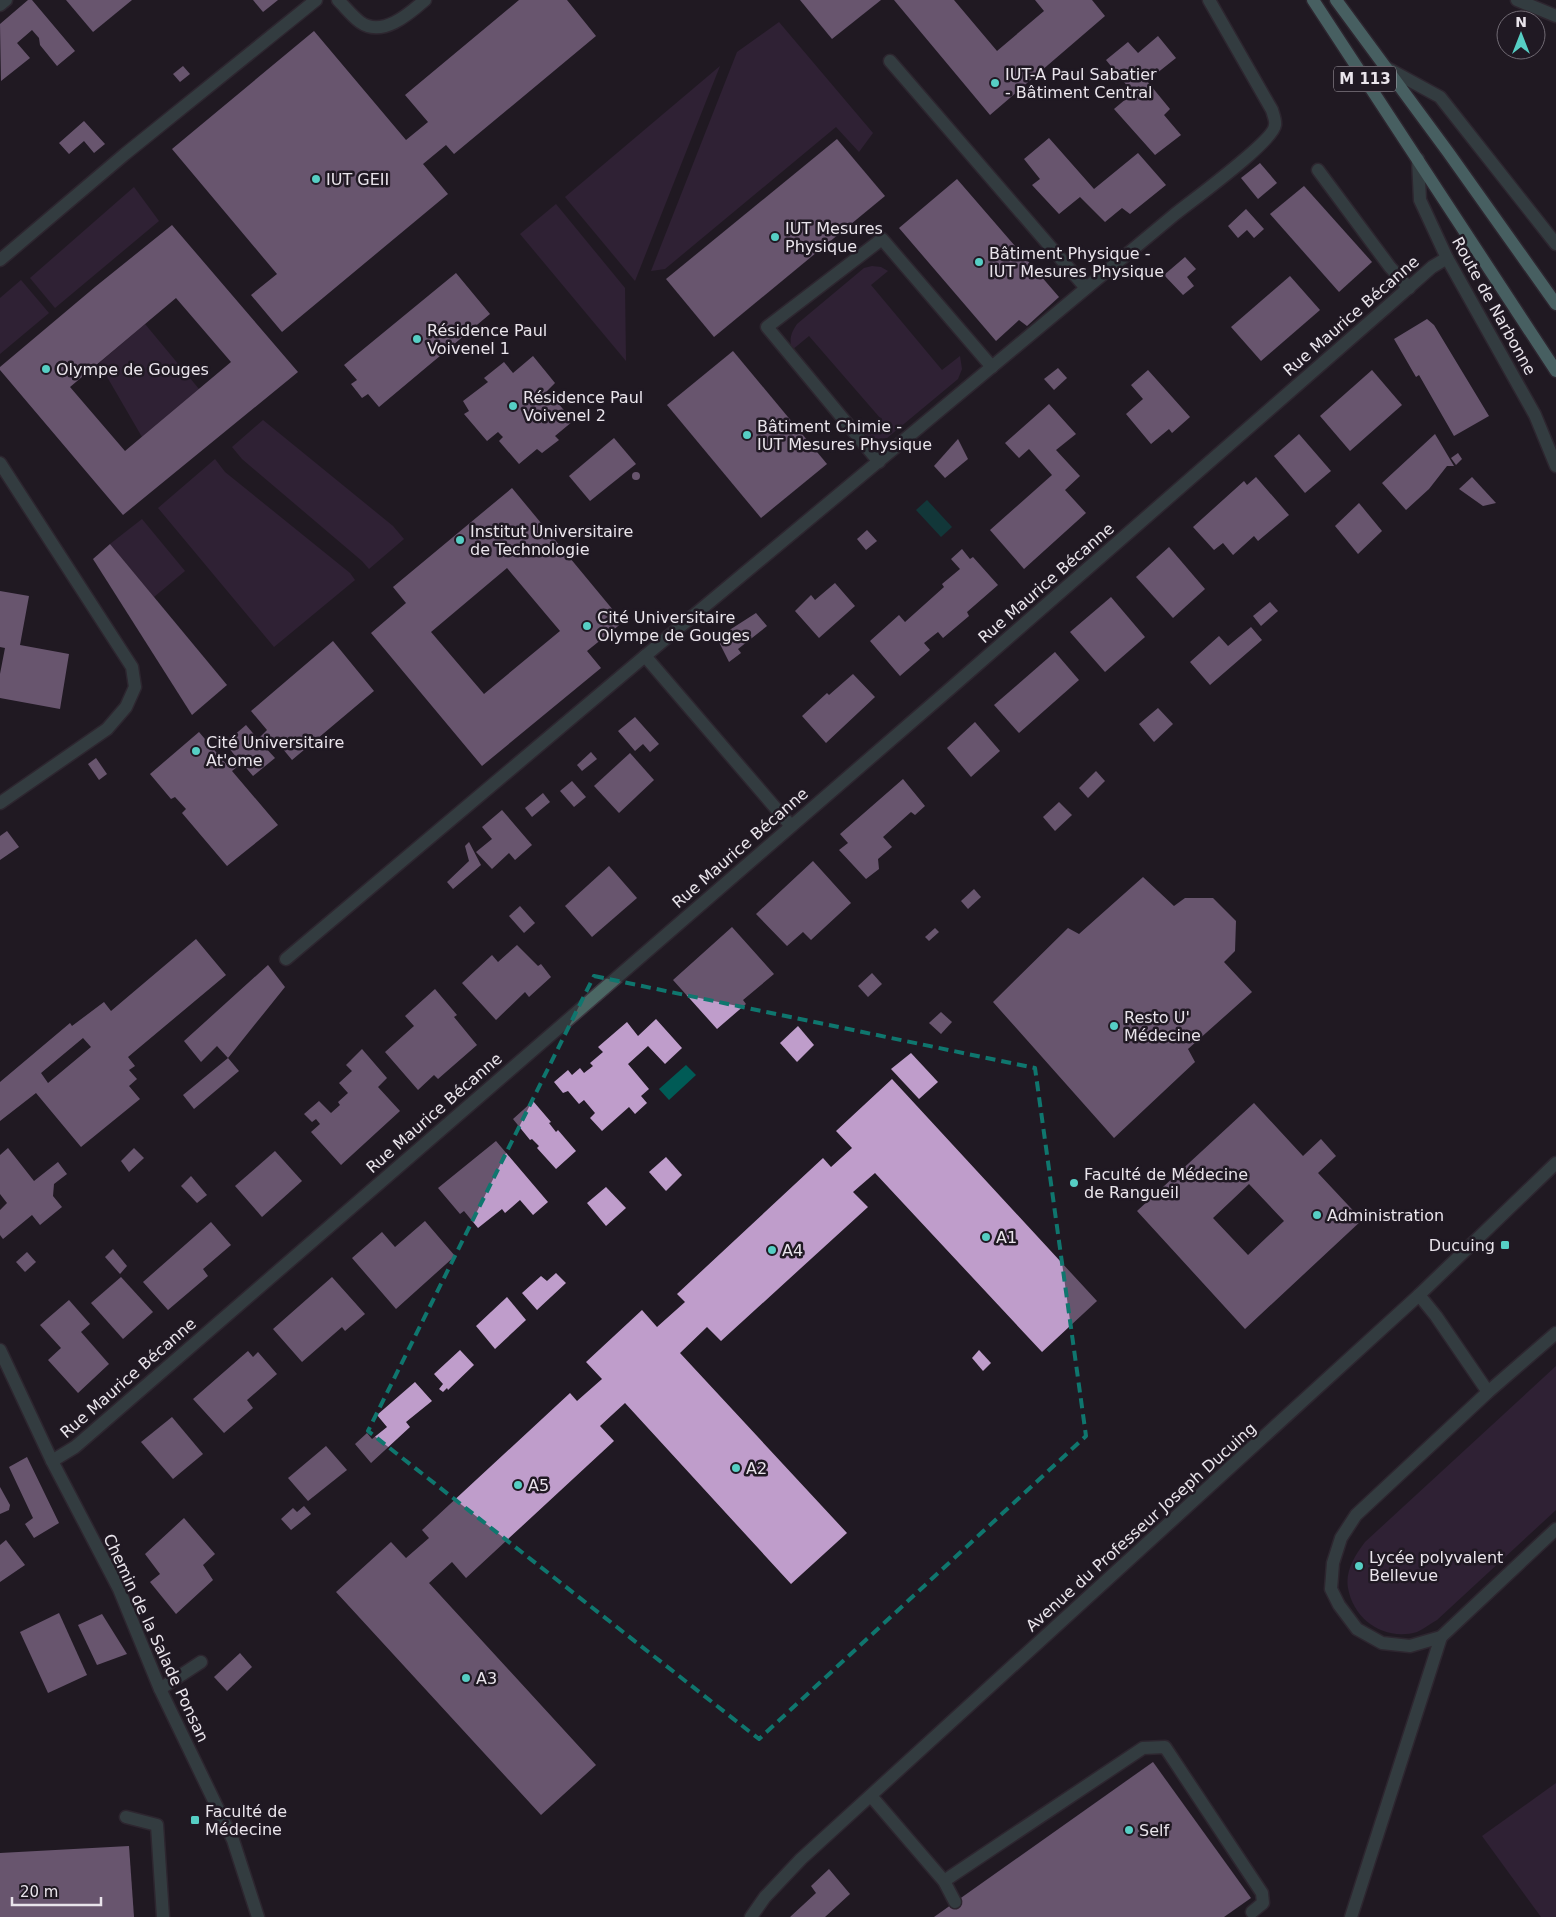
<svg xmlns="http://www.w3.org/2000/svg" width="1556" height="1917" font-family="'DejaVu Sans',sans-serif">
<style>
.green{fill:#412a49}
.water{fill:#005b56}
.building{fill:#bf9dcb;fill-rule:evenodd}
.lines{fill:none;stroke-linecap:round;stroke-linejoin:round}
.minor-casing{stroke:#3c353f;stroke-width:15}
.major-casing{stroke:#3c353f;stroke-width:15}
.minor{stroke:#4b6764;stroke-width:12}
.major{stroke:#77b3ad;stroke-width:12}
.marked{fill:none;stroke:#0f766e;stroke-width:4;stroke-dasharray:10 6;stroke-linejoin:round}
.poi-dot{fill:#56cec4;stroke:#201923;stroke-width:2}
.labels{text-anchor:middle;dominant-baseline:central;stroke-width:5;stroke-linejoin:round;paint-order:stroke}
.shield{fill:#201923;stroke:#ada7af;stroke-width:1}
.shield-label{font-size:15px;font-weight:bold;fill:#e9e4eb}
.poi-label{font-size:16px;fill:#e9e4eb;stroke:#201923;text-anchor:start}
.street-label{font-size:16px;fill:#e9e4eb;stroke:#201923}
</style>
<rect width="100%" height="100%" fill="#201923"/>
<g class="green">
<path d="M779,22L873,133L859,152L836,127L665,269L651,271L737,52Z"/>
<path d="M720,66L635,281L565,197Z"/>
<path d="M134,187L159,221L55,308L30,278Z"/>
<path d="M556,204L625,288L626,361L520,234Z"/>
<path d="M872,266L881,267L888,271L871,285L942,370L960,356L962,369L958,379L887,438L879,439L864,435L881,419L809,336L792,350C789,338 791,333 797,324L864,268Z"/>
<path d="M21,280L49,313L0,354V298Z"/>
<path d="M145,324L199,389L142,437L99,363Z"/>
<path d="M263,420L393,526L404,539L369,569L362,561L242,459L232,447Z"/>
<path d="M215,459L225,472L350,573L355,580L274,647L158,508Z"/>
<path d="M142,519L185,571L154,597L110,544Z"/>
<path d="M1556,1366V1510L1437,1620C1431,1623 1424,1629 1417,1632C1385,1641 1354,1621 1348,1588C1345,1571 1355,1555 1365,1542Z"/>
<path d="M1556,1783V1917H1541L1482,1836Z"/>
</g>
<g class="water">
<path d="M927,500L952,527L941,537L916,510Z"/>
<path d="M686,1065L696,1075L669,1100L659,1089Z"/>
</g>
<g class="building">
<path d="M28,0H32L75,51L57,66L40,45L39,38L32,30L17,43L30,58L1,81L0,24Z"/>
<path d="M66,0H132L93,32Z"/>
<path d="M253,0H278L263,12Z"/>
<path d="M519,0H567L596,36L454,154L446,145L423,164L448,194L282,332L251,295L277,274L172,149L314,31L406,140L428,122L405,95Z"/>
<path d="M800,0H881L832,39Z"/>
<path d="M894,0H954L997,51L1044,11L1035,0H1092L1105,16L990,115Z"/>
<path d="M1158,36L1176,58L1147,81L1170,109L1164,115L1181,135L1155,155L1114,109L1133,93L1106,60L1128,42L1138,53Z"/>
<path d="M183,66L190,74L180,82L173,74Z"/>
<path d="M84,121L105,144L94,153L84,141L69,154L59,143Z"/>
<path d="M1049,138L1094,189L1138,153L1166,185L1130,214L1122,208L1105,222L1080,197L1059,214L1032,185L1040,179L1024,159Z"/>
<path d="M837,139L885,196L714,337L666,279Z"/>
<path d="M1260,163L1277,183L1258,199L1241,178Z"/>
<path d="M957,179L1059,297L1027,326L1019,320L996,341L899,228Z"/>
<path d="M1304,186L1372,262L1339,292L1270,214Z"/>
<path d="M1246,209L1264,229L1254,238L1247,230L1238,238L1228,226Z"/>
<path d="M172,225L298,372L123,515L0,370V367L95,287ZM176,298L231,362L125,451L70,387Z"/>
<path d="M1185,257L1196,269L1187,277L1194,286L1183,295L1164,275Z"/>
<path d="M456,273L490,314L379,407L368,394L362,398L351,384L357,380L344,365Z"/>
<path d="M1290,276L1320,310L1261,361L1231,327Z"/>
<path d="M1427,319L1434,325L1489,416L1454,436L1419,375L1416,377L1394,339Z"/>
<path d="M733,351L827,464L761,518L667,405Z"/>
<path d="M533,356L555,383L543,395L548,400L552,396L573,421L555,436L559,440L542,453L537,449L519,464L499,441L503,437L498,432L487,441L464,414L469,411L463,401L488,382L484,378L504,362L513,373Z"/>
<path d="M1058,368L1067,378L1054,390L1044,379Z"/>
<path d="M1148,370L1190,417L1172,433L1169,429L1151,444L1126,414L1143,399L1131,385Z"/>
<path d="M1372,370L1402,405L1350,451L1320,416Z"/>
<path d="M1049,404L1076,434L1056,450L1080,476L1065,490L1086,513L1024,569L990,530L1052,475L1029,449L1019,458L1005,443Z"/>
<path d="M1299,434L1331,471L1305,493L1274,456Z"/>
<path d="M1435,434L1454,466H1447L1429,489L1406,510L1382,483Z"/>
<path d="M614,438L636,464L590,501L569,476Z"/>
<path d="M958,439L968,459L945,478L934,466Z"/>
<path d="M1458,453L1462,459L1456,465L1451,458Z"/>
<circle cx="636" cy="476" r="4"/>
<path d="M1256,477L1289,515L1258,541L1254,536L1233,555L1223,543L1214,550L1193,527L1244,481L1247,485Z"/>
<path d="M1472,477L1496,503L1483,506L1459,489Z"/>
<path d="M512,488L623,622L587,651L601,668L482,766L371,633L406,603L393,587ZM507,568L560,631L484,694L431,632Z"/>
<path d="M1359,503L1382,531L1358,554L1335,526Z"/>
<path d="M867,530L877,541L866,550L857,539Z"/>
<path d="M110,544L227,685L192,715L93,559Z"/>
<path d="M1169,547L1205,589L1173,618L1136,577Z"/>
<path d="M962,549L970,559L973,557L998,585L967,612L969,616L943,638L938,632L924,643L930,650L900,676L870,641L899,615L905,622L944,587L942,584L960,569L951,559Z"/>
<path d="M835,583L855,606L819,638L795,611L811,595L815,600Z"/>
<path d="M0,591L29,596L20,645L69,654L60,709L0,698V674L5,648L0,647Z"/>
<path d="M1111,597L1145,637L1105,672L1070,632Z"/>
<path d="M1270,602L1278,611L1261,626L1253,616Z"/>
<path d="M756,613L767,626L738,649L741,653L729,662L717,638Z"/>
<path d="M1251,627L1262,640L1210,685L1190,662L1219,636L1228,646Z"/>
<path d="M333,641L374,691L292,760L273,737L263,745L275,758L253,776L242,763L232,771L278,825L227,866L182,813L186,809L175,797L171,799L150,774L199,732L227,765L236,757L225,743L246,725L258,739L267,730L251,711Z"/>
<path d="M1055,652L1079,680L1019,733L994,705Z"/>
<path d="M853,674L875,697L826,743L802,716L827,693L829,695Z"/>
<path d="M1158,708L1173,724L1154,742L1139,724Z"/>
<path d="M635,717L659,744L650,752L643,744L635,751L618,731Z"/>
<path d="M975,722L1000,751L971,777L947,748Z"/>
<path d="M591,752L597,759L582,771L577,765Z"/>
<path d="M630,753L654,780L619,813L594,786Z"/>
<path d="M96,758L107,774L99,780L88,764Z"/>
<path d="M1096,771L1105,781L1088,798L1079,788Z"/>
<path d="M903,779L925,806L915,815L911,812L883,837L892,847L878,859L879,869L866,879L839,850L848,843L840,834Z"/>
<path d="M572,781L586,797L574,807L560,791Z"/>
<path d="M543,793L550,802L532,817L525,808Z"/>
<path d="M1059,802L1072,815L1055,831L1043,817Z"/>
<path d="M502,810L532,845L515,860L509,853L492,869L476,852L492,839L482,827Z"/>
<path d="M7,831L19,847L0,860V836Z"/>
<path d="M469,842L481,865L453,889L447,882L469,861L465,846Z"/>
<path d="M813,861L851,903L811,940L803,932L787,946L756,914Z"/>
<path d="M609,866L637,898L592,937L565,906Z"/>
<path d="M1143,877L1174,906L1185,898H1213L1236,921L1235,951L1224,962L1252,992L1188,1049L1195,1062L1114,1138L993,1002L1068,928L1079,934Z"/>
<path d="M974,889L981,897L968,909L961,901Z"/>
<path d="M520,906L535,923L524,933L509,916Z"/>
<path d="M732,927L774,974L743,1000L746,1004L717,1029L673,980Z"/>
<path d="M935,928L939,932L929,941L925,937Z"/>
<path d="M196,939L226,975L128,1057L135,1066L129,1070L137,1079L129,1086L140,1099L81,1147L36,1093L0,1121V1082L70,1023L72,1026L104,1002L111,1011ZM83,1038L91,1047L48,1083L41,1073Z"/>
<path d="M517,945L538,966L541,964L551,977L529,997L525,992L496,1020L462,983L492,955L498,962Z"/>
<path d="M268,965L285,987L228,1058L217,1046L201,1062L184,1041Z"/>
<path d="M872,973L882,984L868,997L858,986Z"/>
<path d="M435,989L457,1015L454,1017L477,1045L438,1079L434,1075L418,1090L385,1052L414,1026L405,1016Z"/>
<path d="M941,1012L952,1022L941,1034L929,1023Z"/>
<path d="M656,1019L682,1048L665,1064L648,1046L628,1064L649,1089L641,1096L647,1103L635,1114L629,1107L602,1131L590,1118L595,1113L584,1100L579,1104L568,1091L563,1093L554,1082L568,1070L572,1075L580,1068L584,1073L593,1066L590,1063L603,1052L598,1047L627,1022L638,1036Z"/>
<path d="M798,1026L814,1045L797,1062L780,1043Z"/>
<path d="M362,1049L387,1078L378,1087L400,1111L341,1165L311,1132L320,1124L316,1119L312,1122L304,1114L319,1101L331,1113L340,1105L338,1102L348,1093L339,1083L352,1071L346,1065Z"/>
<path d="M911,1053L938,1082L919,1099L891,1069Z"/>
<path d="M228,1058L239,1071L194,1109L183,1095Z"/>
<path d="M892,1079L1097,1301L1042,1352L875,1173L853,1192L868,1207L721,1341L707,1327L680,1353L847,1533L791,1584L625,1403L600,1426L614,1441L466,1578L452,1562L429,1583L596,1765L541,1815L336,1592L391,1542L406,1558L429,1538L422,1530L570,1393L577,1401L602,1379L586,1362L642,1310L657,1327L685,1302L677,1294L823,1158L831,1167L852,1148L836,1131Z"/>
<path d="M533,1101L551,1122L549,1123L556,1132L558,1130L576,1151L556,1169L537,1148L539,1146L532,1139L530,1140L513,1119Z"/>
<path d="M1254,1103L1303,1156L1321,1139L1336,1156L1318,1173L1362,1220L1245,1329L1137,1211ZM1249,1184L1284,1221L1248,1255L1213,1218Z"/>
<path d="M496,1141L548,1202L533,1215L520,1200L505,1213L502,1209L478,1228L464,1211L460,1214L438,1188Z"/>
<path d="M8,1148L34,1181L58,1162L67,1174L54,1184L53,1196L62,1207L40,1225L32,1215L3,1239L0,1235V1210L7,1203L0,1194V1155Z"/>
<path d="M134,1148L144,1158L129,1172L121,1161Z"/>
<path d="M275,1151L302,1181L262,1217L235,1186Z"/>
<path d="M666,1157L682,1175L666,1191L649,1172Z"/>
<path d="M191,1176L207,1195L197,1203L181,1186Z"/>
<path d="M606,1187L626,1208L606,1226L587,1203Z"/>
<path d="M425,1221L455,1256L396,1309L352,1258L382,1232L395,1247Z"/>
<path d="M211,1222L231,1245L203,1269L208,1276L168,1310L143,1282Z"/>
<path d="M113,1249L127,1266L120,1274L105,1257Z"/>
<path d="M27,1252L36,1262L25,1272L16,1262Z"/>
<path d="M556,1273L566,1283L537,1310L522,1293L541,1276L547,1281Z"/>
<path d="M121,1277L153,1312L123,1339L91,1303Z"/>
<path d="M332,1277L365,1314L345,1331L342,1327L302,1362L273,1329Z"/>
<path d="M507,1297L526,1320L495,1349L476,1326Z"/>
<path d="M69,1300L90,1324L81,1332L109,1364L78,1393L48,1360L61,1348L40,1325Z"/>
<path d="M460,1350L474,1365L448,1390L447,1388L443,1392L439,1389L443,1384L434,1374Z"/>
<path d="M979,1350L991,1363L983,1371L972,1358Z"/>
<path d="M248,1351L253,1357L258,1352L277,1374L247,1400L253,1408L224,1433L193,1399Z"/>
<path d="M415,1382L432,1401L406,1422L410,1427L371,1463L355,1444L367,1433L372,1439L387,1427L377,1415Z"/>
<path d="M172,1417L203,1454L173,1479L141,1442Z"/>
<path d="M326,1446L347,1470L308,1501L288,1478Z"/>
<path d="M27,1457L59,1523L34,1538L25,1524L33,1518L9,1467Z"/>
<path d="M0,1487L10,1505L9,1510L0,1514Z"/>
<path d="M304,1506L311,1514L291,1530L281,1519L293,1508L297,1512Z"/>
<path d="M184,1518L215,1554L203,1565L213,1580L176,1614L150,1582L160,1574L145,1554Z"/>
<path d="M6,1540L25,1565L0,1582V1545Z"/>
<path d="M59,1613L87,1675L48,1693L20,1632Z"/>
<path d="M102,1614L127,1654L97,1665L78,1625Z"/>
<path d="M240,1653L252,1667L227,1691L214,1677Z"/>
<path d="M1153,1762L1251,1898L1224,1917H934Z"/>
<path d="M129,1846L134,1917H0V1853Z"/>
<path d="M829,1869L850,1894L825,1917H790L816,1893L811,1886Z"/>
</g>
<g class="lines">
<defs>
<g id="minor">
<path d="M338,0C345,7 352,16 360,22C382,38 409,14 425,0"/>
<path d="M1517,0L1556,16"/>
<path d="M0,5L6,0"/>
<path d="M890,61L1086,288"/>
<path d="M1385,67L1440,97L1556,244"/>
<path d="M1418,159L1420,200L1447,258L1535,415L1556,466"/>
<path d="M1318,170L1390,267L1409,288"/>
<path d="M0,260L125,154L316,0"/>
<path d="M879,462L767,327L882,239L992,367"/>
<path d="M0,463L132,667L135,687L126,707L107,729L0,803"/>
<path d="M645,656L791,826"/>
<path d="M286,959L645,656L1174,215C1190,202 1274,141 1275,125C1276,121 1273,114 1272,110L1209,0"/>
<path d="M1419,1295L1436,1316L1488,1392"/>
<path d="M1556,1333L1488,1392L1356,1515L1341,1538L1333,1563L1331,1589L1339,1605L1357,1629L1382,1643L1410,1646L1441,1637L1556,1529"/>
<path d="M0,1350L52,1461L119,1589L160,1689L233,1840L258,1917"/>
<path d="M52,1461L75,1447L952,687L1389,305L1432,267L1447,258"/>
<path d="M160,1689L201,1662"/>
<path d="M871,1796L944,1881L955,1902"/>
<path d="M126,1817L157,1825L163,1917"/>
<path d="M944,1881L1143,1748L1165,1747L1262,1893L1263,1903L1252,1912"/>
<path d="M751,1917L765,1897L801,1859L1419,1295L1556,1163"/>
<path d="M1351,1917L1441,1637"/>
</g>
<g id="major">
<path d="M1313,0L1556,371"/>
<path d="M1336,0L1448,152L1556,304"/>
</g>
</defs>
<use href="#minor" class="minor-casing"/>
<use href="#major" class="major-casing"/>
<use href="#minor" class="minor"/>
<use href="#major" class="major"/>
</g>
<path d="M0 0H1556V1917H0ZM594,976L1035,1068L1086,1436L759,1739L368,1431Z" fill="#201923" fill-opacity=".55" fill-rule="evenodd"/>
<path class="marked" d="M594,976L1035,1068L1086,1436L759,1739L368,1431Z"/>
<g class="poi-dot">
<circle cx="995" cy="83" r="5"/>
<circle cx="316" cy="179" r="5"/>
<circle cx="775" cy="237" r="5"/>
<circle cx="979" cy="262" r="5"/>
<circle cx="417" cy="339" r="5"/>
<circle cx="46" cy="369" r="5"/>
<circle cx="513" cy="406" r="5"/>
<circle cx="747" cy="435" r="5"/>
<circle cx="460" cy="540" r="5"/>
<circle cx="587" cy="626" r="5"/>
<circle cx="196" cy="751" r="5"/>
<circle cx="1114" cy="1026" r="5"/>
<circle cx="1074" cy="1183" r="5"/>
<circle cx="1317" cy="1215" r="5"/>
<circle cx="986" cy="1237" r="5"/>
<rect x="1500" y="1240" width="10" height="10" rx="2.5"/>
<circle cx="772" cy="1250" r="5"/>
<circle cx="736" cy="1468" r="5"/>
<circle cx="518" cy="1485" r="5"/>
<circle cx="1359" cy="1566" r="5"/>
<circle cx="466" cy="1678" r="5"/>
<rect x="190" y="1815" width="10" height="10" rx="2.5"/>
<circle cx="1129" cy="1830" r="5"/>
</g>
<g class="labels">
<rect class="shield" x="1334" y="66.5" width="62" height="25" rx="4"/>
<g class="shield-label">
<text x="1365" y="79">M 113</text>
</g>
<g class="poi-label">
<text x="1005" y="74">IUT-A Paul Sabatier<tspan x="1005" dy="18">- Bâtiment Central</tspan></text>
<text x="326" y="179">IUT GEII</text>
<text x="785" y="228">IUT Mesures<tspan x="785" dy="18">Physique</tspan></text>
<text x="989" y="253">Bâtiment Physique -<tspan x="989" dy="18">IUT Mesures Physique</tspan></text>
<text x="427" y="330">Résidence Paul<tspan x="427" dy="18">Voivenel 1</tspan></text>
<text x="56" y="369">Olympe de Gouges</text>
<text x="523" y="397">Résidence Paul<tspan x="523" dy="18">Voivenel 2</tspan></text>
<text x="757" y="426">Bâtiment Chimie -<tspan x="757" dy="18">IUT Mesures Physique</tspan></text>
<text x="470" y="531">Institut Universitaire<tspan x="470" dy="18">de Technologie</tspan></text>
<text x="597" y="617">Cité Universitaire<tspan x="597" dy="18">Olympe de Gouges</tspan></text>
<text x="206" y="742">Cité Universitaire<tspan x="206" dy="18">At'ome</tspan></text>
<text x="1124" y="1017">Resto U'<tspan x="1124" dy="18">Médecine</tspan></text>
<text x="1084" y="1174">Faculté de Médecine<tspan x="1084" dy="18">de Rangueil</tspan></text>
<text x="1327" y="1215">Administration</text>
<text x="996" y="1237">A1</text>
<text x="1495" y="1245" text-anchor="end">Ducuing</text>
<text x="782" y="1250">A4</text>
<text x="746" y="1468">A2</text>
<text x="528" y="1485">A5</text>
<text x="1369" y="1557">Lycée polyvalent<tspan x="1369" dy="18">Bellevue</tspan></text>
<text x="476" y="1678">A3</text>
<text x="205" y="1811">Faculté de<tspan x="205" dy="18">Médecine</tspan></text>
<text x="1139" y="1830">Self</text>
</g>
<g class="street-label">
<text transform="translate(1494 306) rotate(61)">Route de Narbonne</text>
<text transform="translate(1351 316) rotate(-41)">Rue Maurice Bécanne</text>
<text transform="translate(1046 583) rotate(-41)">Rue Maurice Bécanne</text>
<text transform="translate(740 848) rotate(-41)">Rue Maurice Bécanne</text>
<text transform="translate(434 1113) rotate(-41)">Rue Maurice Bécanne</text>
<text transform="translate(128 1378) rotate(-41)">Rue Maurice Bécanne</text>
<text transform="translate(1141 1527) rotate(-42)">Avenue du Professeur Joseph Ducuing</text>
<text transform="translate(156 1638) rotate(65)">Chemin de la Salade Ponsan</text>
</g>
</g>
<g transform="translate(1521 35)"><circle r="24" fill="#201923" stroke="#706a73"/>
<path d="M0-4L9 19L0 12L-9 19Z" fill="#56cec4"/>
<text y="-8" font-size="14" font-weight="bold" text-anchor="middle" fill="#e9e4eb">N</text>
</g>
<path d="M12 1897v8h89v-8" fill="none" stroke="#e9e4eb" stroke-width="2.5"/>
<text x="20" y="1897" font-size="15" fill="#e9e4eb" stroke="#201923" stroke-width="4" paint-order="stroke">20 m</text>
</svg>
